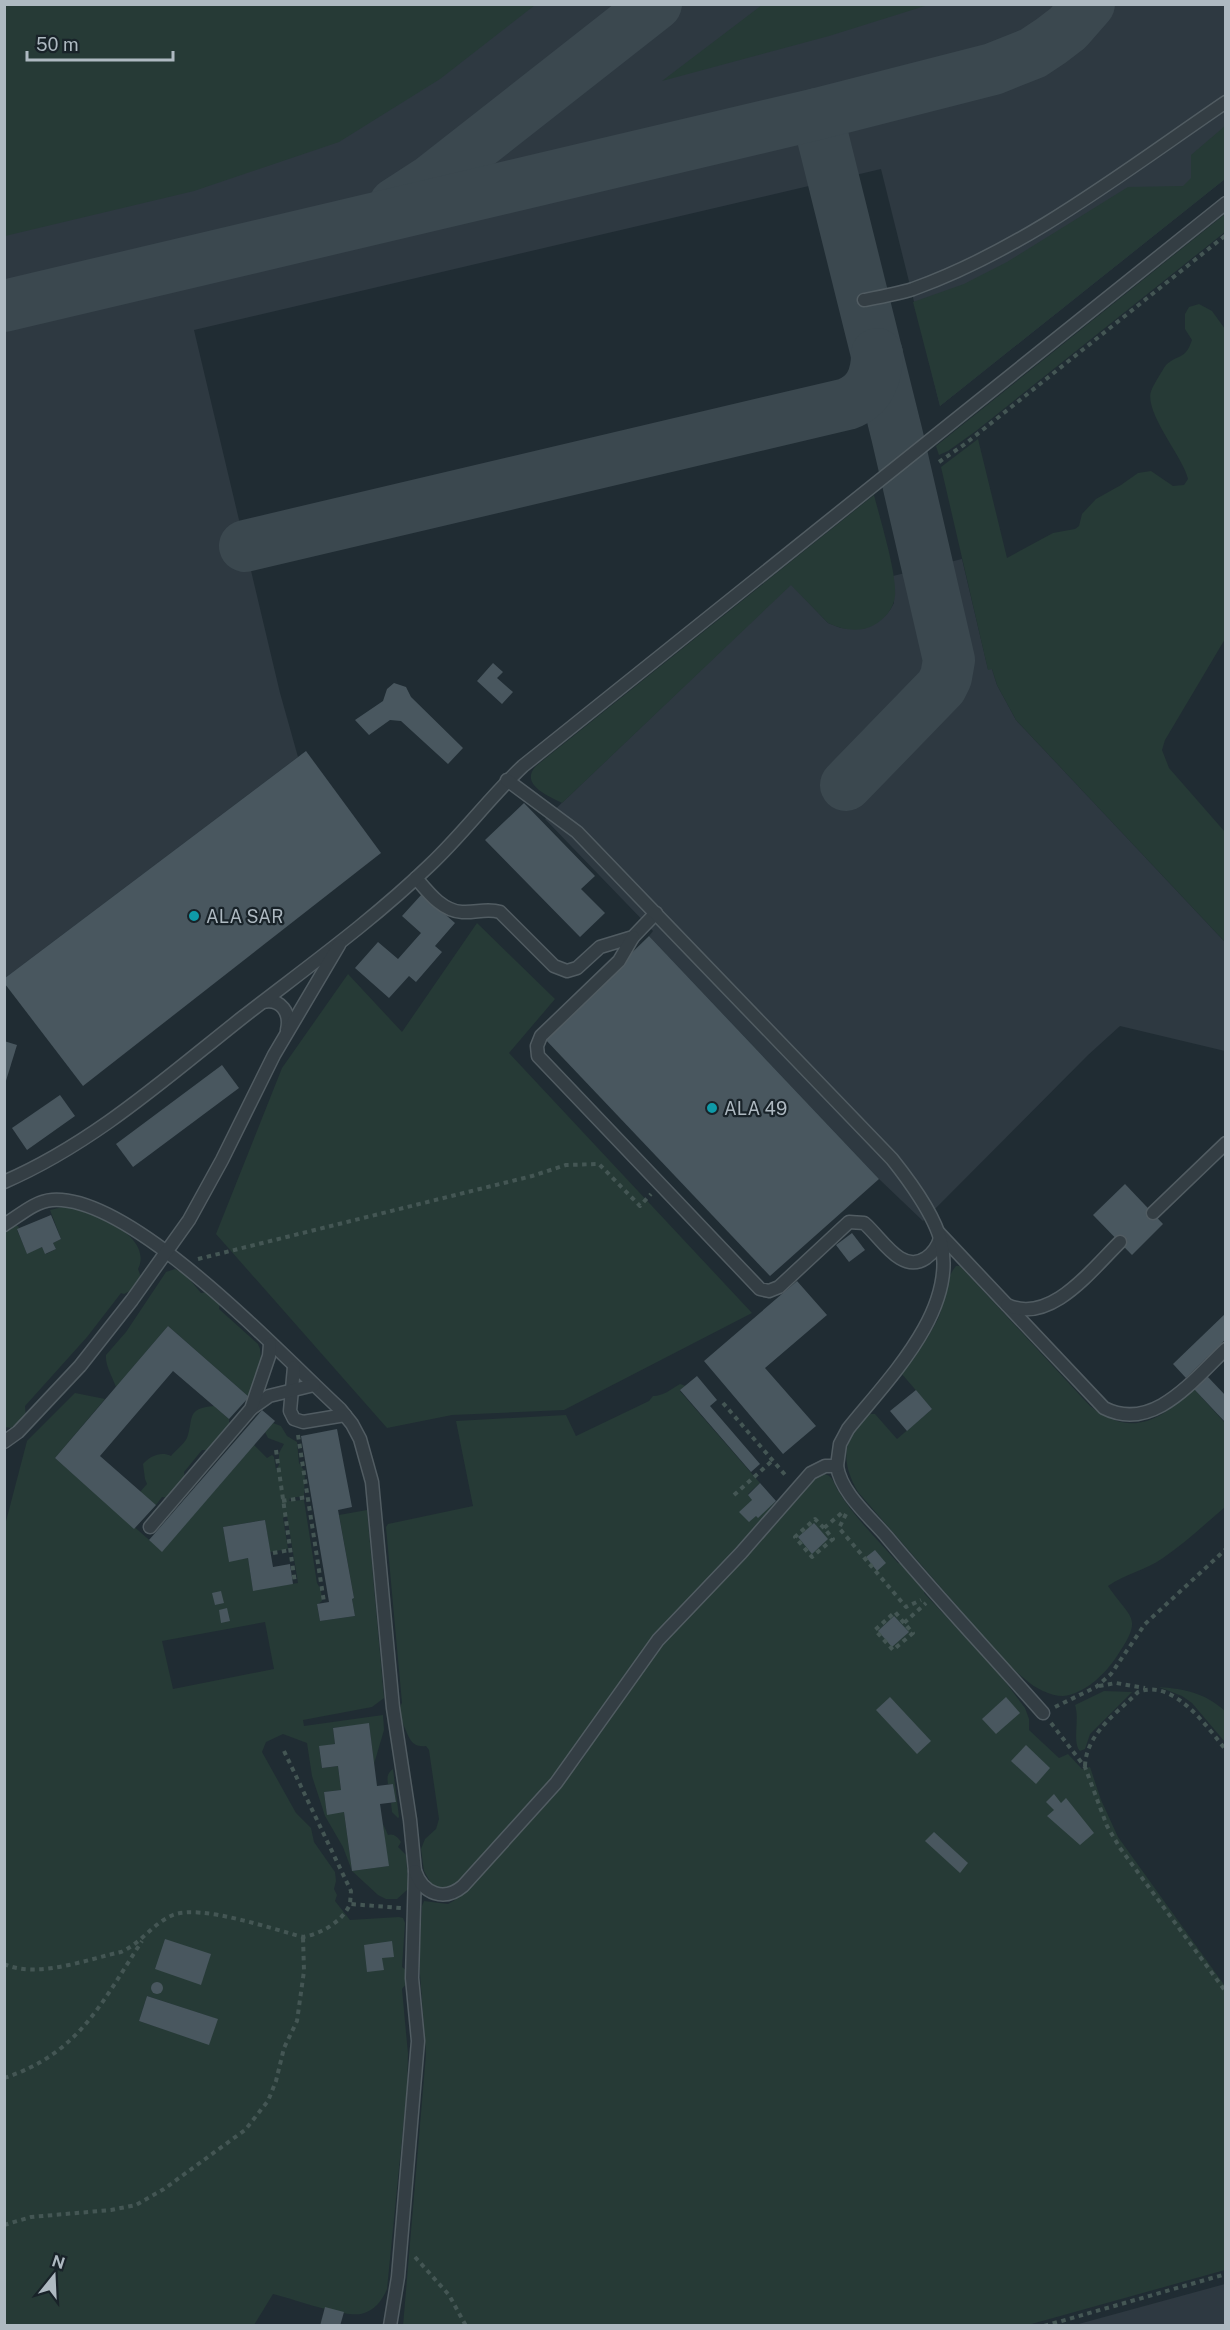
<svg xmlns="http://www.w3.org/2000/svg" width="1230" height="2330" font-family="'Public Sans',sans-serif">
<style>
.airport{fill:#2e3941}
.green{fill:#263a36;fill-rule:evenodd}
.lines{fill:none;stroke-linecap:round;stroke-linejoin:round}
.taxiway{stroke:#3b484f;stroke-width:52}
.building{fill:#49575f}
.lane-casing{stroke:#515c62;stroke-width:15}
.path{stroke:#445654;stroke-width:4;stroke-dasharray:4.5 4.5;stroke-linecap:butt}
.lane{stroke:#343e44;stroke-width:12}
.culture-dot{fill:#0f9aa8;stroke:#192329;stroke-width:2}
.labels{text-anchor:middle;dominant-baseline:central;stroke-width:4.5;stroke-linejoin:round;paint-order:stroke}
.poi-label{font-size:18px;fill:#aeb9c1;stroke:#192329;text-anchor:start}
</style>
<rect width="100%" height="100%" fill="#202c33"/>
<g class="airport">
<path d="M5,5H1225V179L940,406L881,169L194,330L280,693L298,757L5,978Z"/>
<path d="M962,559L988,669H992L997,685L1016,720L1225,942V1051L1120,1026L1088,1055L923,1221L879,1179L649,936L653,931L545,819L791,584L828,623L841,628L860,629L866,628L886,615L890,610L894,603L893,576Z"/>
<path d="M1225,2284V2325H1075Z"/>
</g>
<g class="green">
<path d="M4,5L5,4L535,5L440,79L339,142L194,191L5,236Z"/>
<path d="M762,5V4L928,5L829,36L662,81Z"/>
<path d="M1225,126V179L940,406L913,302L964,284L1007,262L1128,187L1183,186L1191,178V155Z"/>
<path d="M1225,214V232L976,431L948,451L939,455L936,446Z"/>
<path d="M1199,304L1212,311L1225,329V639L1165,740L1162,750L1169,768L1225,832V942L1016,720L997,685L992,669L988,670L941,467L978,439L1007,558L1053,533L1075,529L1079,526L1082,514L1096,499L1121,485L1138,473L1151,471L1173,486L1184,485L1188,479C1184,458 1141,409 1152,389C1153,386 1165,366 1166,365C1177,354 1185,361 1192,340L1185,329V314L1189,307Z"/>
<path d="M874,495C880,519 897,573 895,596C894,608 884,620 874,625C859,633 843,630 828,623L791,585L562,803C548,796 519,784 536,766Z"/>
<path d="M477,923L555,999L509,1053L752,1313L564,1410L452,1415L387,1428L216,1234L282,1068L348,974L402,1032Z"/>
<path d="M63,1207C88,1209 155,1235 138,1269L141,1277L134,1289L124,1294L121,1293L87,1337L25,1406L26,1419L17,1429L5,1427V1230L14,1225L18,1226L19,1228L17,1230L27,1253L42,1247L46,1254L56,1249L53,1243L61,1239L50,1210Z"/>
<path d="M956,1266H960L1090,1406C1132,1439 1160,1420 1194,1389L1225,1423V1507C1205,1524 1185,1543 1163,1558C1146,1570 1125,1574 1108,1586C1131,1620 1144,1616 1117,1656C1106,1673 1085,1694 1063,1696C1050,1696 1035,1688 1026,1680C1000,1659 978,1631 957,1606C924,1568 891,1530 858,1492C841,1463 841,1438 868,1414H875L897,1439L932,1409L901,1373C914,1356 928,1339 938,1319C946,1301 943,1281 956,1266Z"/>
<path d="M175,1269L185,1274L201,1293L208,1292C214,1297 221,1300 219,1309L258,1344L260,1349L261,1360L249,1397L168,1326L116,1387C112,1376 105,1365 106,1355L126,1332L166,1272Z"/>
<path d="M680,1384L686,1386L680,1391L760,1483L748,1494L752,1500L756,1516L758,1517L776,1501L736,1551L651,1639L553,1778L509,1828L499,1836L457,1883L442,1888L432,1885L424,1871L421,1849L425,1839L436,1829L439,1819L429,1750L426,1746C411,1748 409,1737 404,1726C400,1718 397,1711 402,1703L386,1527L388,1524L473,1506L456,1421L566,1415L576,1436L649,1401L653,1396C664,1396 671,1389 680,1384Z"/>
<path d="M75,1393L105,1399L55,1458L162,1551L254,1445L267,1458L272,1455L274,1457L276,1470L279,1465V1453L284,1444L268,1438L265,1432L273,1423L281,1426L287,1436L297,1442L299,1463L305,1472L304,1496L290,1498L289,1501L304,1500L317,1583L321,1590L322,1601L317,1605L320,1621L355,1616L352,1599L354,1598L339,1515L367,1510L384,1698L372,1707L303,1720L304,1726L383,1715L384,1730L374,1764L369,1724L333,1728L335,1744L319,1747L322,1768L338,1766L341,1790L324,1792L327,1814L344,1812L352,1871L388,1866L383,1824L388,1835C393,1833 398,1837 401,1842L398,1847L406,1855L408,1884L407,1890L397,1899H386L378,1895L352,1871L343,1847L325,1816L312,1776L307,1743L283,1734L266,1742L262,1752L296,1813L311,1828L314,1842L335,1872L336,1881L334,1889L337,1895L335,1901L350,1920L399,1917L403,1918L405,1923L402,1967L407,1971V1983L402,1989L408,2054L407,2088L387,2289C382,2301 374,2311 361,2314C343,2317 293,2299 273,2294L254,2325L5,2326L4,1529L27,1441ZM287,1516L298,1583L253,1590L248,1558L229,1561L223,1527L265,1520L270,1552L288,1549L283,1518ZM265,1622L274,1669L173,1689L162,1641ZM147,1996L217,2019L209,2044L139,2021Z"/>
<path d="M214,1406L229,1419V1427L210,1450H202L184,1472L185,1478L168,1498L162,1497L156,1505L140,1492L147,1484L145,1479L143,1464C150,1456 161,1451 171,1456C175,1451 184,1444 187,1438C194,1420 185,1408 214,1406Z"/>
<path d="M822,1474C832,1474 833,1481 837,1489C853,1516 878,1540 898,1563L904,1565L924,1589V1593L998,1672L1025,1708L1029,1719V1730L1059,1758L1068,1754L1082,1769L1090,1767L1101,1800L1118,1837L1225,1986V2270L1028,2325L403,2326L426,2054L419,1961L422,1906L424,1901L448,1904L455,1900L457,1896L556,1792L582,1760L596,1737L664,1642L816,1477Z"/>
<path d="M1159,1687C1185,1689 1205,1693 1225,1711V1742L1192,1703L1182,1696Z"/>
<path d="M1104,1691L1132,1692L1090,1734L1085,1749L1080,1751C1072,1742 1080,1719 1075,1705Z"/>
<path d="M393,1769L399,1817L398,1818L392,1812L391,1803L396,1802L393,1784H388C387,1778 387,1773 393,1769Z"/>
</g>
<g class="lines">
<g class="taxiway">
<path d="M817,114L897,435L949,660L946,677L941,687L846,785"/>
<path d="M395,204L432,180L656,4"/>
<path d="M4,306L817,114L993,69L1033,53L1051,41L1068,28L1089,4"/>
<path d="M245,546L847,404C869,396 877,377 877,354"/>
</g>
</g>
<g class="building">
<path d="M493,663L503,672L497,678L513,692L502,704L477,681Z"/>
<path d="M394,683L406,687L411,697L463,748L448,764L401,721L390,720L369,735L355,720L383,701L387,689Z"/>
<path d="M306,751L381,853L83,1086L5,984V978Z"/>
<path d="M524,803L595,876L581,889L605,913L580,937L485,840Z"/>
<path d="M422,894L455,923L435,946L442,952L416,982L409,976L389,998L355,968L378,942L398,959L421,933L402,916Z"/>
<path d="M649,936L879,1179L770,1276L544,1038Z"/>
<path d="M4,1041L17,1045L5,1084H4Z"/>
<path d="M222,1065L239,1088L133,1167L116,1144Z"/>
<path d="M60,1095L75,1116L27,1150L12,1128Z"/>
<path d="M1125,1184L1163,1224L1132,1255L1093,1215Z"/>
<path d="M51,1215L61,1239L53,1243L56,1249L45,1254L42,1247L27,1254L17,1229Z"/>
<path d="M852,1233L865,1250L849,1262L836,1245Z"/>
<path d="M797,1281L827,1315L765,1368L816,1426L783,1454L704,1361Z"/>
<path d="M1226,1313V1339L1186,1378L1173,1364Z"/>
<path d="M168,1326L249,1397L229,1419L173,1371L100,1456L156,1505L134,1529L55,1458Z"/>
<path d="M697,1376L717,1400L710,1406L760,1464L751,1472L680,1390Z"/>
<path d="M1207,1376L1226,1396V1423L1194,1389Z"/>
<path d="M916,1390L932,1409L907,1431L890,1411Z"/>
<path d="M262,1410L275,1421L162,1552L149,1540Z"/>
<path d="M337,1429L352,1507L338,1510L354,1598L352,1599L355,1616L320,1621L317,1604L329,1602L301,1436Z"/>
<path d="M760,1483L776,1501L758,1518L756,1516L749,1522L739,1512L752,1500L748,1495Z"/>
<path d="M265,1520L273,1567L290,1564L293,1584L253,1591L248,1558L229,1562L223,1527Z"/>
<path d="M814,1523L828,1539L812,1554L798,1537Z"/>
<path d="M875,1550L886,1563L877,1571L866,1557Z"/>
<path d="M221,1591L224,1603L215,1605L212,1593Z"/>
<path d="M227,1608L230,1621L221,1623L219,1610Z"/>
<path d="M894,1616L909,1632L892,1647L878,1631Z"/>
<path d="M890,1697L931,1741L917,1754L876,1710Z"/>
<path d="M1006,1697L1020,1713L996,1734L982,1719Z"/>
<path d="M369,1723L377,1786L393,1784L396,1802L380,1804L389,1866L352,1871L344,1812L327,1815L324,1792L341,1790L338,1766L322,1768L319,1746L335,1744L333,1728Z"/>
<path d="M1026,1745L1050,1768L1036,1784L1011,1761Z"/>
<path d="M1054,1794L1061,1803L1066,1798L1094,1833L1080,1845L1047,1816L1054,1810L1046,1802Z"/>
<path d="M934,1832L968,1863L960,1873L925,1841Z"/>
<path d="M165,1939L211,1954L201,1985L155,1969Z"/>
<path d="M392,1941L394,1957L382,1958L384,1970L367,1972L364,1945Z"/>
<circle cx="157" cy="1988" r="6"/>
<path d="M147,1996L218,2019L209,2045L139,2021Z"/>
<path d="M325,2307L344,2312L340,2326H320Z"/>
</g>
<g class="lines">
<defs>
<g id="lane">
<path d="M864,300C880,297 897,294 913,289C1027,248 1126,170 1226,102"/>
<path d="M416,878C428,892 442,911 462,912C475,913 487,908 500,912L554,966L567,971L577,968L600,947L633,937L656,913"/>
<path d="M633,937L619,961L541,1036L537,1046L538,1056L760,1289L769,1291L779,1287L849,1222L864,1223C881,1237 901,1275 926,1258C933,1253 938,1246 940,1238"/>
<path d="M263,1002C281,998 291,1013 287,1030"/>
<path d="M4,1182C94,1143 167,1077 243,1017C306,968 372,921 430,865C463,834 490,797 523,766L1226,203"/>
<path d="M1153,1213L1226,1143"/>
<path d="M4,1225C19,1216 35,1201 52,1200C132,1194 281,1355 340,1409L352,1424L360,1439L372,1482L393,1708L410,1820L415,1871L412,1978L418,2041L398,2277L390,2326"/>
<path d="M939,1233L1104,1408C1153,1433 1193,1380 1226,1349"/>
<path d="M1007,1305C1051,1325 1092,1269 1120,1242"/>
<path d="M294,1367L290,1411L294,1419L303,1422L345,1415"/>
<path d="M252,1408L269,1396L314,1385"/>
<path d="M4,1442L18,1432L80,1366L132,1300L189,1220L222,1160L274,1055L339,945"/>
<path d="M837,1466C841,1493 869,1516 887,1537C937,1597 991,1654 1043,1713"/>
<path d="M150,1527L251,1409L269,1356L270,1344"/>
<path d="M415,1871C423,1894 444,1902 463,1886L556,1783L658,1640L741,1553L811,1473L825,1466H837L840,1444L848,1429C887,1380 958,1311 941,1242C935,1216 908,1179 892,1159L577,832L507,780"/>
</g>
</defs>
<use href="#lane" class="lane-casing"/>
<g class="path">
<path d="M939,462L965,444L1226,235"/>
<path d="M198,1259L532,1176L566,1165L599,1164L640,1206L651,1194"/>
<path d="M723,1403L787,1477"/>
<path d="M298,1435L324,1602"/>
<path d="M276,1450L295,1583"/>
<path d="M734,1495L773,1460"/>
<path d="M282,1501L308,1497"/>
<path d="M846,1514L839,1528L906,1607L921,1600"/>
<path d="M824,1528L815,1519L795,1537L812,1557L833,1539L824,1528L844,1511"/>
<path d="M273,1553L290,1550"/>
<path d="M904,1623L895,1612L875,1630L893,1650L913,1633L904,1623L926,1603"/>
<path d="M1099,1686L1116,1683L1145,1688"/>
<path d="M1055,1707L1096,1687L1111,1674L1145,1624L1226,1549"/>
<path d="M1051,1723L1085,1767L1107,1826L1120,1848L1226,1992"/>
<path d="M284,1751L351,1891L350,1904"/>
<path d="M1085,1766C1086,1734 1117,1713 1138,1692C1174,1678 1207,1727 1226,1750"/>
<path d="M4,1964C37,1979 88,1959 121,1952C143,1942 153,1923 173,1915C201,1904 272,1929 303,1937C321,1934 343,1921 350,1904L401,1908"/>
<path d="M4,2078C79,2054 102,2002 142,1941"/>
<path d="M4,2225L31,2217L111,2210L136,2205L164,2189L245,2130L268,2101L276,2081L284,2048L297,2021L304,1971L303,1937"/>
<path d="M415,2257L449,2295L466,2326"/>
<path d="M1044,2326L1226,2274"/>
</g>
<use href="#lane" class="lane"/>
</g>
<g class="culture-dot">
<circle cx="194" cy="916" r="6"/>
<circle cx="712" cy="1108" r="6"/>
</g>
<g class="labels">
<g class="poi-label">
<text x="206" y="916">ALA SAR</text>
<text x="724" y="1108">ALA 49</text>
</g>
</g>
<rect width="1230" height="2330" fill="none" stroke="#aeb9c1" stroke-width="12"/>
<g transform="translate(54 2276) rotate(18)" stroke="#192329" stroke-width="4.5" paint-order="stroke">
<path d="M0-4.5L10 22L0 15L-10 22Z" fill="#aeb9c1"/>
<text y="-9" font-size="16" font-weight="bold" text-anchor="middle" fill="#aeb9c1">N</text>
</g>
<path d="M27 51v9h146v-9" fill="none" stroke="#aeb9c1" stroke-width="3"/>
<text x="36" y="51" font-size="18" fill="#aeb9c1" stroke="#192329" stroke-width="4.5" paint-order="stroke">50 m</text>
</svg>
